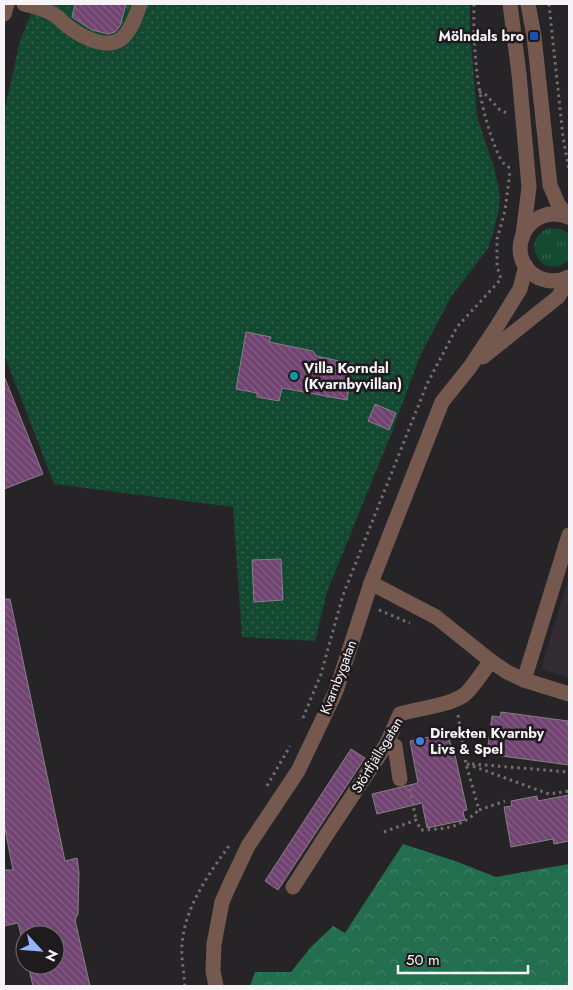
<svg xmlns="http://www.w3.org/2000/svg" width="573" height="990" font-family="Jost,sans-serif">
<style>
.built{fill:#332b33}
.grass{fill:url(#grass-tufts)}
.forest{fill:url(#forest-crowns)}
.park{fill:url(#park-dots)}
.building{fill:url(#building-back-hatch);stroke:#858085}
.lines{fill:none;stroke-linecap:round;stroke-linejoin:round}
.path{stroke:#716e71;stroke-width:3;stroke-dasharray:2.5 4;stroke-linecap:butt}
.minor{stroke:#75594e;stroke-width:15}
.transit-dot{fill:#1a4fb4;stroke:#1e1a1e;stroke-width:2}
.culture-dot{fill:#0f9aa8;stroke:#1e1a1e;stroke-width:2}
.shop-dot{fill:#3f7fe0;stroke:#1e1a1e;stroke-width:2}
.labels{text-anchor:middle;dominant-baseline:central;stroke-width:5;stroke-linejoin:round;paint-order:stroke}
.poi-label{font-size:14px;font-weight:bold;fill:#f5f3f5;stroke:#1e1a1e;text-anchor:start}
.street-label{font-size:14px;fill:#f5f3f5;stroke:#1e1a1e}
</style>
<defs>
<pattern id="grass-tufts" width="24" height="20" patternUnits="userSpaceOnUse" patternTransform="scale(1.25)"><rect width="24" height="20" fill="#134831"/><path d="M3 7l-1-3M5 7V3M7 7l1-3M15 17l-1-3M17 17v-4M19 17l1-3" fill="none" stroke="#36634f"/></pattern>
<pattern id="forest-crowns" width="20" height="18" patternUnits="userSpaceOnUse" patternTransform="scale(1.25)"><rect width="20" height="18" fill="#226e4e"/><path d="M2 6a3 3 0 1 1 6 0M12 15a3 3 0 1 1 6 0" fill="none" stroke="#438368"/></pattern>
<pattern id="park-dots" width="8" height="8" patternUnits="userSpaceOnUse" patternTransform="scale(1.25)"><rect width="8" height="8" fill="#134831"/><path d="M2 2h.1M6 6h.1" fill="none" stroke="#36634f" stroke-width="1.8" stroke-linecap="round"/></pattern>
<pattern id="building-back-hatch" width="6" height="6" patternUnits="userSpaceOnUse" patternTransform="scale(1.25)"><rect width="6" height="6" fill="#704371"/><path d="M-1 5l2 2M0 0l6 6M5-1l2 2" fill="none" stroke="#855f86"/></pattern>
</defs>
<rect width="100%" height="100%" fill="#272427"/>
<path class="built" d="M569,576V678L541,669Z"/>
<path class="grass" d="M550,228L561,229L569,234V260C542,284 517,238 550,228Z"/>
<path class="forest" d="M403,844L458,862L496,877L569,864V986H250L255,972H291L311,947L333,926L345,933Z"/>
<path class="park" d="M35,4H470V31L477,116L495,171L500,196L498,213L489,247L451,297L420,356L392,432L327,592L315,641L242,637L233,507L54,484L4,354V113L20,41Z"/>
<g class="building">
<path d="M75,4H126L120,26L115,32L108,34L92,30L72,17Z"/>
<path d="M246,332L271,337L269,342L313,351L316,356L353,364L347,400L282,388L279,401L257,397V393L236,389Z"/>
<path d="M4,376L43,474L4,489Z"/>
<path d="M375,404L396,413L389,430L368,421Z"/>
<path d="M281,559L283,600L254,602L252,560Z"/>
<path d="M4,599H10L65,861L77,858L79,873L78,914L75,920L90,986H33L28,965H55V935H21L18,923L4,926V870H13L4,824Z"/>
<path d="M501,712L568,721L567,725L569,726V765L487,754L492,716L500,717Z"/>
<path d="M448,733L451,747L453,746L467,810L463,811L465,820L427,828L422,803L377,814L372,794L418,783L410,741Z"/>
<path d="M351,749L365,758L278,890L265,881Z"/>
<path d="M569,795V841L554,844L553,839L511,847L504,807L512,806L511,801L537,796L538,801Z"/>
</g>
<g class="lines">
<g class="path">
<path d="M474,4C473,51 477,99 494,144C498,153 501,165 511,168"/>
<path d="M549,4L563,137L569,170"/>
<path d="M479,92L484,93L500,110L507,113"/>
<path d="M379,610L410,623"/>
<path d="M458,715L466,764L479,810L505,801"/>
<path d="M303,718L321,674L343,595L427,384L457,327L501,279L497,266V239L505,211L510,171"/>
<path d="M467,764L549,794L569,791"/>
<path d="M472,764L569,772"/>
<path d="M267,786L290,746"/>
<path d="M410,789L416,820"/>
<path d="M384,832L416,820L421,830C446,829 460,828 479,810"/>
<path d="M185,986C184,972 181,958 182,944C185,907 208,875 229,846"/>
</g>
<g class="minor">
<path d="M24,4C35,7 47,9 56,16C60,18 62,22 65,24C77,34 99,47 115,42C129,38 136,16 140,4"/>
<path d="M510,4L519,74L529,187L523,235"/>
<path d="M528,4L534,36L550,185L558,204L568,217"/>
<path d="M4,14L7,4"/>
<path d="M569,217C527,200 500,258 539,278C549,282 559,282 569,277"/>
<path d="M483,357L558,297L569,279"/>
<path d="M371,583L436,617L491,661L507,672L524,680L569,694"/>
<path d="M524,680L569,535"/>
<path d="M386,745L395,746L400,779"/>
<path d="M293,887L327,834L386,745L400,714C419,708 448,706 464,695C473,688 483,671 491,661"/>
<path d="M216,986L213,971L214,944L222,902L229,886L248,846L298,771L336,691L371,583L442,402L470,367L496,328L520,289L526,266"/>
</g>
</g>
<rect class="transit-dot" x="529" y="31" width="10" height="10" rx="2.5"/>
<circle class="culture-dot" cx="294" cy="376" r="5"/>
<circle class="shop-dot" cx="420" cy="741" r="5"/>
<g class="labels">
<g class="poi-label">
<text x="524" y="36" text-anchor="end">Mölndals bro</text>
<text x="304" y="368">Villa Korndal<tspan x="304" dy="16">(Kvarnbyvillan)</tspan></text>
<text x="430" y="733">Direkten Kvarnby<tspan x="430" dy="16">Livs &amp; Spel</tspan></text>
</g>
<g class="street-label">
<text transform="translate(338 677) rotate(-69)">Kvarnbygatan</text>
<text transform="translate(377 755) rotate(-59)">Störtfjällsgatan</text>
</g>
</g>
<rect width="573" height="990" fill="none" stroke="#f5f3f5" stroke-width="10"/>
<g transform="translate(40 950) rotate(116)"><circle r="24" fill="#1e1a1e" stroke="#747174"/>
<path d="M0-4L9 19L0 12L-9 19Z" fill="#95b6fd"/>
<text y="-8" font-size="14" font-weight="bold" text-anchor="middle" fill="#f5f3f5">N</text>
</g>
<path d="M398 965v8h130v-8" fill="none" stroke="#f5f3f5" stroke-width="2.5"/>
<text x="406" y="965" font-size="15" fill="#f5f3f5" stroke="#1e1a1e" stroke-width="4" paint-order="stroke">50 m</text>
</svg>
